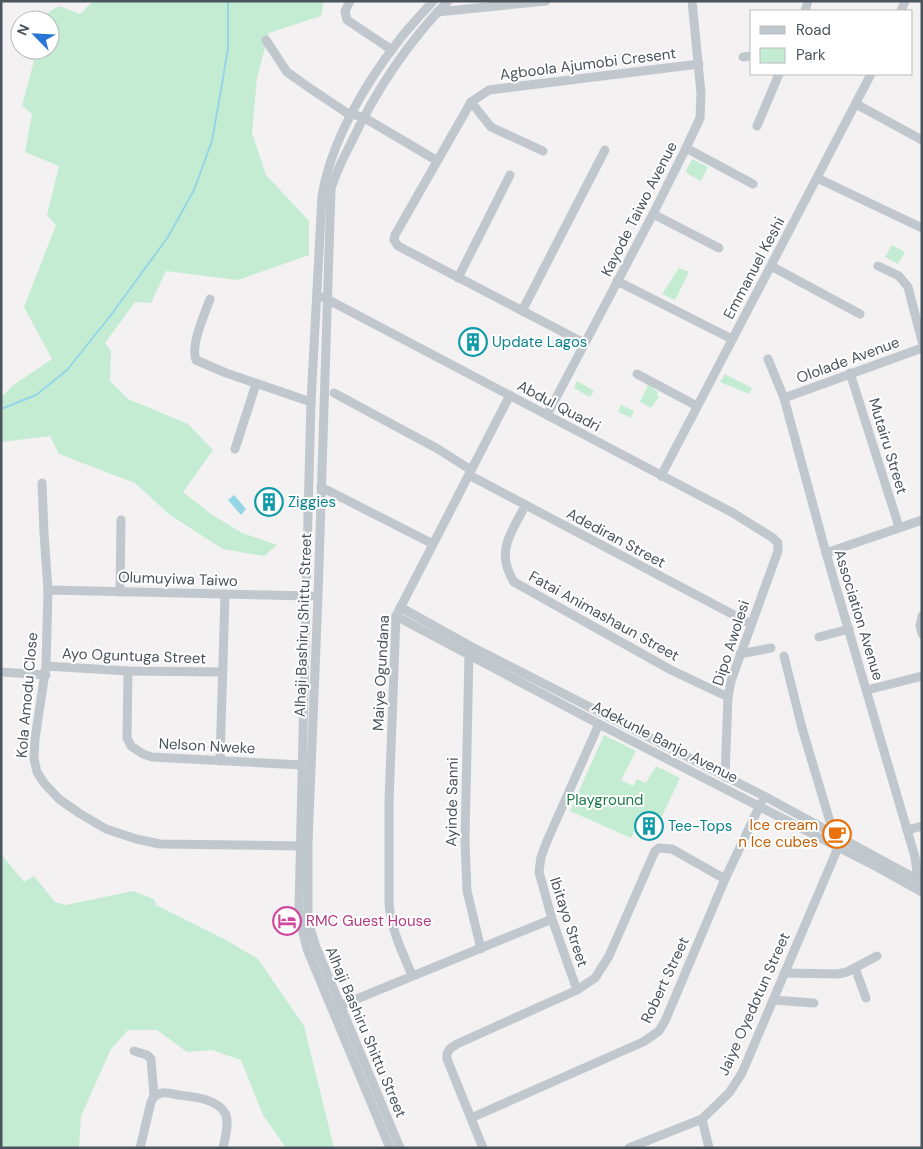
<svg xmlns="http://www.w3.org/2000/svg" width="923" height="1149" font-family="'DM Sans',sans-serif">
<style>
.green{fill:#c4ecd3}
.water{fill:#95d6e6}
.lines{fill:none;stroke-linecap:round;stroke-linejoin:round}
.stream{stroke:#95d6e6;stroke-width:2}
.minor{stroke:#c0c8ce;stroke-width:9}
.labels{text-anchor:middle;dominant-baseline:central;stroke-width:4;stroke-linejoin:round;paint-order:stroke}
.street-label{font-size:15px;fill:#4a545d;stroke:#fff}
.culture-label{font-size:15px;fill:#0d838f;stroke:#fff;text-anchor:start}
.park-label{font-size:15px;fill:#1f7a4c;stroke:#fff}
.food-label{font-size:15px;fill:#c56008;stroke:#fff;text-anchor:end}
.hotel-label{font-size:15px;fill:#b23c85;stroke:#fff;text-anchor:start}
</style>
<rect width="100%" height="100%" fill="#f3f1f1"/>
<g class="green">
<path d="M93,1H324L321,16L269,33L257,78L252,133L266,175L309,221V255L238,280L166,271L151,303L135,302L105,343L111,351L110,381L128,399L188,424L213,450L183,492L211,514L242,533L277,545L264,556L223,549L170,515L135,483L59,454L50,436L1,442V398L12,386L52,359L24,307L56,225L47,215L59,166L25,152L32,114L22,106L34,61L24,53L25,50H50V20H36L59,6L80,14Z"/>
<path d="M692,159L708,167L701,181L688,174L686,171Z"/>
<path d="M892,245L905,252L898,264L885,257Z"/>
<path d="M679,268L689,272L675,300L662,294Z"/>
<path d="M725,374L752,388L749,394L720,382Z"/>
<path d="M577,381L594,391L590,397L574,388Z"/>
<path d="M649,383L653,386V389L658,392L657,395L659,397L651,408L640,402Z"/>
<path d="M621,405L634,411L631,418L618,412Z"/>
<path d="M604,735L636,751L621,780L633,786L637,779L646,783L656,766L680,778L661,818L644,811L631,838L570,811Z"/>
<path d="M1,854L24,882L34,876L55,902L66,905L133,891L154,899L156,905L226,940L258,959L304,1026L334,1148H286L263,1115L241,1060L212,1050L187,1052L157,1030H128L111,1049L81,1116L79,1148H1Z"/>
</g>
<path class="water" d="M234,495L246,509L241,515L228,500Z"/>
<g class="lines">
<path class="stream" d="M1,409L36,395L67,370L111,315L168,237L194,190L212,141L228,49V1"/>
<g class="minor">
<path d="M350,1L345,11L347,20L392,50"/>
<path d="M805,11L808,1"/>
<path d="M901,11L905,1"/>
<path d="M437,12L546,1"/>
<path d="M266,40L287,72L311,89L347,113L363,117L436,160"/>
<path d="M743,57L752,56"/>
<path d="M471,102L491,127L543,151"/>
<path d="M856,104L922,140"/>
<path d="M757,126L779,74"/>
<path d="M686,148L753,184"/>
<path d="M817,178L922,228"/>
<path d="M653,214L719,248"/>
<path d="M771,266L860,314"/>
<path d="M878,266L899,276L908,287L922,341"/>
<path d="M458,278L510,175"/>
<path d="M617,281L732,339"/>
<path d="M323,297L733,513L773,538L778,543V551L731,681L728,697L725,777"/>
<path d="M210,299C205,313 190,346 196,360L226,373L311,402"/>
<path d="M522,311L605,150"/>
<path d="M584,343L398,246L394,240L395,235L471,102L489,90L699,64"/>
<path d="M768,359L784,398L826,553L915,857L918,880"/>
<path d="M850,373L899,527"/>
<path d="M637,374L697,406"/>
<path d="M334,393L438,449L471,470"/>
<path d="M784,398L922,348"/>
<path d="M547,415L653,214L686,148L700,118L701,93L692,1"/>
<path d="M235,449L256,384"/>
<path d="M469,475L751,624"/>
<path d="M661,476L871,74"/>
<path d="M42,483L44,533L48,590L46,666L35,739L34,759L37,772L44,783L59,799L79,813L106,829L136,839L160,844L300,846"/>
<path d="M321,487L433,544"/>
<path d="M525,506C511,533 495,552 514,582L671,670L728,697"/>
<path d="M826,553L922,520"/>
<path d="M48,590L311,596"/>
<path d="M120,592L121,520"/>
<path d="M400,607L472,647L764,796L922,882"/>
<path d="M396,616L599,724L877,867L922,892"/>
<path d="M922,616L920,626L922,634"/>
<path d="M819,637L849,629"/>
<path d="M469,654L465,841L467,891L481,949"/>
<path d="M740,654L771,648"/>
<path d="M784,656L802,728L834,835"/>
<path d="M46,666L128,671L222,672"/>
<path d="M128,671L127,738L131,746L143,754L152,757L302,765"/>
<path d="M1,672L46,675"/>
<path d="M867,690L922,676"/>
<path d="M220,761L225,595"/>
<path d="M907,830L922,826"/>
<path d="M855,968L866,998"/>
<path d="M784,973L838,974L847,972L877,956"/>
<path d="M412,975C402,952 391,929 389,903V802L396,616L510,395"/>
<path d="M577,990L552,919L539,872L541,857L547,841L599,724"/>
<path d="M773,1000L814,1003"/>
<path d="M337,1007L552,919"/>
<path d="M134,1051L147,1055L151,1059L154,1096"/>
<path d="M471,1118L643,1042L659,1031L665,1021L725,879L761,803"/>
<path d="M702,1119L709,1148"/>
<path d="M140,1148L151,1102C153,1097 156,1094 162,1093C167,1092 173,1094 178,1095C193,1097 216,1098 225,1113C230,1122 225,1138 223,1148"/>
<path d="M390,1148L307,949L301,925L299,910L308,515L311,402L322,196C331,141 366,82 400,39C410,26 422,14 433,1"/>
<path d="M400,1148L316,947L308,921V843L318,596L331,189C336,172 343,158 351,143C375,92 408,42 448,1"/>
<path d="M483,1148L447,1059C446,1051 450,1048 457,1044L577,990L595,978L609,956L655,851L659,848L672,849L725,879"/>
<path d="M629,1148L702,1119L729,1093L742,1073L840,843"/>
</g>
</g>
<defs>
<symbol id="building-ring" viewBox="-11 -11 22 22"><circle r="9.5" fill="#fff" stroke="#0f9aa8" stroke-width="1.5"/><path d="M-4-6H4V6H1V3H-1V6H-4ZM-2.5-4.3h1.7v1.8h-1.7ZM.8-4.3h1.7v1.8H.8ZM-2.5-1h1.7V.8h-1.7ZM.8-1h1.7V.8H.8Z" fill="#0f9aa8"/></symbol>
<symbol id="cafe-ring" viewBox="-11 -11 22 22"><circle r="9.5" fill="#fff" stroke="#e8710a" stroke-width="1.5"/><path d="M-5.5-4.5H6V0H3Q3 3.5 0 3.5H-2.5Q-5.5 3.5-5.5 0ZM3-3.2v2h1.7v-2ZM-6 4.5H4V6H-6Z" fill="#e8710a"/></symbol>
<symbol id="hotel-ring" viewBox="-11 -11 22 22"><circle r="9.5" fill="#fff" stroke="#d1479c" stroke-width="1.5"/><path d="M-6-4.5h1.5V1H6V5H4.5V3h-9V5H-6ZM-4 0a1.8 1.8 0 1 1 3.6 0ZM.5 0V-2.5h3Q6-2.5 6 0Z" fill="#d1479c"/></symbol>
</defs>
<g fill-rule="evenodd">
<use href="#building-ring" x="457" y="326" width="32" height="32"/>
<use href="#building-ring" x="253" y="486" width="32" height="32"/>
<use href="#building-ring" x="633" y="810" width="32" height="32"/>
<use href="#cafe-ring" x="821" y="818" width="32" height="32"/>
<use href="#hotel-ring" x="271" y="905" width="32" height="32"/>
</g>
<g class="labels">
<g class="street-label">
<text transform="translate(588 64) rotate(-7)">Agboola Ajumobi Cresent</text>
<text transform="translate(639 209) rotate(-63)">Kayode Taiwo Avenue</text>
<text transform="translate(754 268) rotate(-62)">Emmanuel Keshi</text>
<text transform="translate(848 360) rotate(-20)">Ololade Avenue</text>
<text transform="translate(559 406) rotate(28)">Abdul Quadri</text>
<text transform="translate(888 446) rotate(73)">Mutairu Street</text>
<text transform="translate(616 538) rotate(28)">Adediran Street</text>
<text transform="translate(178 579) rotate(2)">Olumuyiwa Taiwo</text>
<text transform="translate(859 615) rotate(73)">Association Avenue</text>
<text transform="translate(604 616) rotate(29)">Fatai Animashaun Street</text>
<text transform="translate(303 625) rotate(-88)">Alhaji Bashiru Shittu Street</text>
<text transform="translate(731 643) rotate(-72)">Dipo Awolesi</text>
<text transform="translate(134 656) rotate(2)">Ayo Oguntuga Street</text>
<text transform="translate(381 673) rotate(-87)">Maiye Ogundana</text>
<text transform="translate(27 695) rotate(-85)">Kola Amodu Close</text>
<text transform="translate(665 742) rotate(27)">Adekunle Banjo Avenue</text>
<text transform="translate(207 746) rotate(3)">Nelson Nweke</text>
<text transform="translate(452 802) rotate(-89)">Ayinde Sanni</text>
<text transform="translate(569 922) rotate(72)">Ibitayo Street</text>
<text transform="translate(665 980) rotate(-65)">Robert Street</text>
<text transform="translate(754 1004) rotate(-66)">Jaiye Oyedotun Street</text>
<text transform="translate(366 1032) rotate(67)">Alhaji Bashiru Shittu Street</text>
</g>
<g class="culture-label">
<text x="492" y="342">Update Lagos</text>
<text x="288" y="502">Ziggies</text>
<text x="668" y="826">Tee-Tops</text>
</g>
<g class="park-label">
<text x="605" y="800">Playground</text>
</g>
<g class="food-label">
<text x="818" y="825">Ice cream<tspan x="818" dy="17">n Ice cubes</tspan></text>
</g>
<g class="hotel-label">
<text x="306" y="921">RMC Guest House</text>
</g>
</g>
<rect width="923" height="1149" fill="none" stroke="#4a545d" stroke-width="5"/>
<rect x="750" y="10" width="162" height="65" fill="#ffffff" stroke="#b7bbbe"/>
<rect x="760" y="26" width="25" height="8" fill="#c0c8ce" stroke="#b7bbbe"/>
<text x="796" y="35" font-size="15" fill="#4a545d">Road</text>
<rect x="760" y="48" width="25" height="15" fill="#c4ecd3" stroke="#b7bbbe"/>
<text x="796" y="60" font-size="15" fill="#4a545d">Park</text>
<g transform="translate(35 35) rotate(294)"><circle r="24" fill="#ffffff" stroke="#b7bbbe"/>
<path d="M0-4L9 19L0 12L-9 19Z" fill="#2876d6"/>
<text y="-8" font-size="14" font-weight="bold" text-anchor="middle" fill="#4a545d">N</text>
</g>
</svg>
